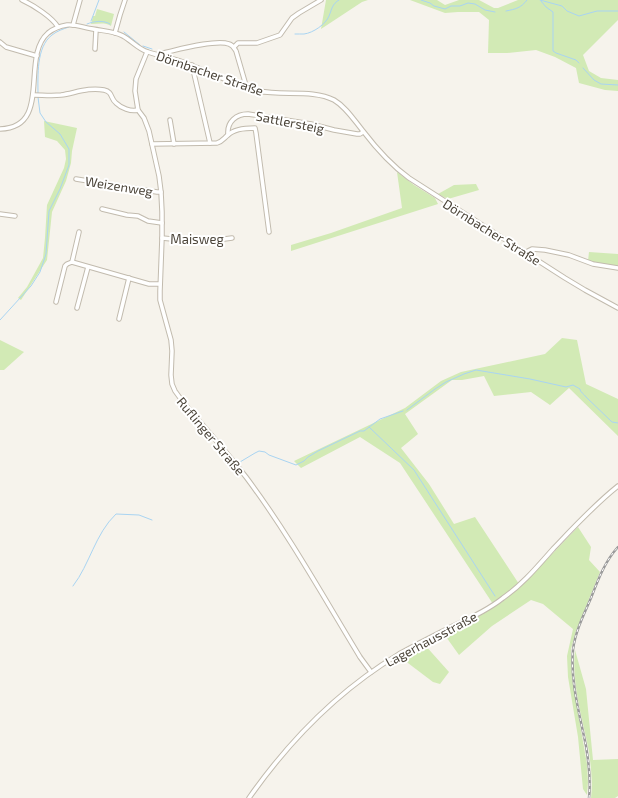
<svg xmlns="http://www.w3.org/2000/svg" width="618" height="798" font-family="'Exo 2',sans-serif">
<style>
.green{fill:#d2eab5}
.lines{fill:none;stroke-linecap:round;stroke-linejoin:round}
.stream{stroke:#a9d4f2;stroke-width:1}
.minor-casing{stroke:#c2bbae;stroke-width:5.5}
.minor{stroke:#fff;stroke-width:3.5}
.rail-casing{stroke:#9a9a9a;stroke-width:2.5}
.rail{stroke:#fff;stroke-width:1;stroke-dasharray:3;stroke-linecap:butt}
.labels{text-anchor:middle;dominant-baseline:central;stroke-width:4;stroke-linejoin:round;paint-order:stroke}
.street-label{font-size:13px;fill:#4b4439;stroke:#fff}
</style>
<rect width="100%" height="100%" fill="#f6f3ec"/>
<g class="green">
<path d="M326,0H368L362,2L321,29Z"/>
<path d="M410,0H437L445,5L459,0H479L494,8H498L518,0H618V20L583,55L589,71L601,78L618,80V91L605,90L579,83L576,68L555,57L536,50L507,53H488L489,20L479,12H458L445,13Z"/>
<path d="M97,9L114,14L111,26C105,22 98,24 91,24L93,16H95Z"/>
<path d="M44,121L77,128L72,151L71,163L66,181L52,212L47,260L21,300L18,298L27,287L43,258L45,238L47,205L64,168L66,159L65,150L57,141L45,137Z"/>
<path d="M397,172L414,185L435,198L438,204L291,251V245L331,233L402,208Z"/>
<path d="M476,184L479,190L448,199L438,194L454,185Z"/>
<path d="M589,252L618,254V267L588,261Z"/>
<path d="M562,338L577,340L586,384L618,399V436L569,388L550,405L531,392L494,396L484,376L462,380H452L405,414L418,434L401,448L429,484L454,524L475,517L519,584L493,604L400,463L360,437L301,468L294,461L405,408L441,381L461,372L545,354Z"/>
<path d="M0,340L24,352L4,370H0Z"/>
<path d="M578,527L591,547L589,560L600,572L576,631L571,649V658L572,679L587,764L588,782L587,795L583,789L578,737L568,677L567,656L573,629L543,604L531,600L492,626L459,655L444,634L481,615L502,602L523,584Z"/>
<path d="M424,644L449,672L440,684L433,682L400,657Z"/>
<path d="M575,650L586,689L593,760L618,759V796L615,798H591C593,783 591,768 589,752C583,720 571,683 575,650Z"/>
</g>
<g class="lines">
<g class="stream">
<path d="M421,0L430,3L434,6L445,9L451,6H460L468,3L475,4L485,10L495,12"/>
<path d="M540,0L562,6L567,11L579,16L597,11H618"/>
<path d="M541,1L546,7L553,12V51L556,53L576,60L579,63"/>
<path d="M506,11C516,9 521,8 527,0"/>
<path d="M91,21L99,0"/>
<path d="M87,24C94,21 104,20 110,24"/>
<path d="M124,32L140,45"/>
<path d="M295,34C298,34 301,34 304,34C313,33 326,24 329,16C332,9 332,4 339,0"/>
<path d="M143,46L152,49"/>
<path d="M583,68L594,80L601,84L618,85"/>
<path d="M38,94C38,76 36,47 52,35C57,31 63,29 69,27"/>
<path d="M0,320L31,286L40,272L46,254L49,211L60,189L69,165V149L60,134L46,122L40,113L38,97"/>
<path d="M407,410L435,389L446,382L464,374L476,370L530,379L566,387L573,385L580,389C580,392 584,394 586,397L612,422L618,423"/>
<path d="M369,427L414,470L495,596"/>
<path d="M240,462L255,453L259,451L265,452L269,455L296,465L304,461L308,457L318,451L360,431H364L380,419L403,411"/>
<path d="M73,586C90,564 95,534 116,514L139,515L152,520"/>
</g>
<defs>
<g id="minor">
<path d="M22,0C33,5 52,17 58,27"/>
<path d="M73,25L80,0"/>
<path d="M115,33L120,15L125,0"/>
<path d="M0,42L6,47L37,56"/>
<path d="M234,47L238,43H257L280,35L292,18L299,13L321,0"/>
<path d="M95,49L96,30"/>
<path d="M147,52L136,79L135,91L138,110L144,118L149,131L159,176L161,192L162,212V238L160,291V300L171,340L172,351L171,375L172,384L175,391L183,402C204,427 226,451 246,477C288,533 323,596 360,657L371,672"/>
<path d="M160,55L163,53C177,50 216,39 229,44C233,45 234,48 236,51L245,82V87"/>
<path d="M192,65L210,143"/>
<path d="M33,95C42,95 52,96 61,95C75,93 89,87 104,90C113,92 110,98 116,103C121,108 131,112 138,110"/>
<path d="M170,120L174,144"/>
<path d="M0,129C53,128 20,57 48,33C53,29 60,26 67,25C75,24 85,28 93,29C103,31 114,31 123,36C132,41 138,49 148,52C160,56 172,58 183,62C208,71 233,85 259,91C282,96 313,89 334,100C346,107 354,120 363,131C376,148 391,165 409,178L565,278L585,290L618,308"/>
<path d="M228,134C227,122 236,114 248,114L311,124L334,130L357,134H360L363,132"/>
<path d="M152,144L217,143C223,141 224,138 228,135C234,129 247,128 255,128L256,133L269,232"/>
<path d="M76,179L157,192H161"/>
<path d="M102,209L127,215L138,216L148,221L162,223"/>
<path d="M0,214L15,216"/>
<path d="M162,238C187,241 208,242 232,238"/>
<path d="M526,254L528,251L532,249L545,250L569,255L593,264L618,268"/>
<path d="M72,262L79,232"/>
<path d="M56,302L65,266L67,264L72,262L149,284H160"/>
<path d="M77,308L88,267"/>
<path d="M119,319L129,278"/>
<path d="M249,798C289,741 339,690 399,654C417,644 435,635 453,626C471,618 488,610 503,598C522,585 537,567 553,549C574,527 594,505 618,486"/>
</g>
</defs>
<use href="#minor" class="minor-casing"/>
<use href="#minor" class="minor"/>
<defs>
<path id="rail" d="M589,798C591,781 589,764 586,746C580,716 570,681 573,650C575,632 584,614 591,598C598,580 605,561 618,547"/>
</defs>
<use href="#rail" class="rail-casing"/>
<use href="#rail" class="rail"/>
</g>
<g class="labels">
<g class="street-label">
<text transform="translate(210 73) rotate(19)">Dörnbacher Straße</text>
<text transform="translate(290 122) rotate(11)">Sattlersteig</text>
<text transform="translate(119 186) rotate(9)">Weizenweg</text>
<text transform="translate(492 232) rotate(32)">Dörnbacher Straße</text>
<text x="197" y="239">Maisweg</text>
<text transform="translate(211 436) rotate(50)">Ruflinger Straße</text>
<text transform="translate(431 639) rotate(-28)">Lagerhausstraße</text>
</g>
</g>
</svg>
